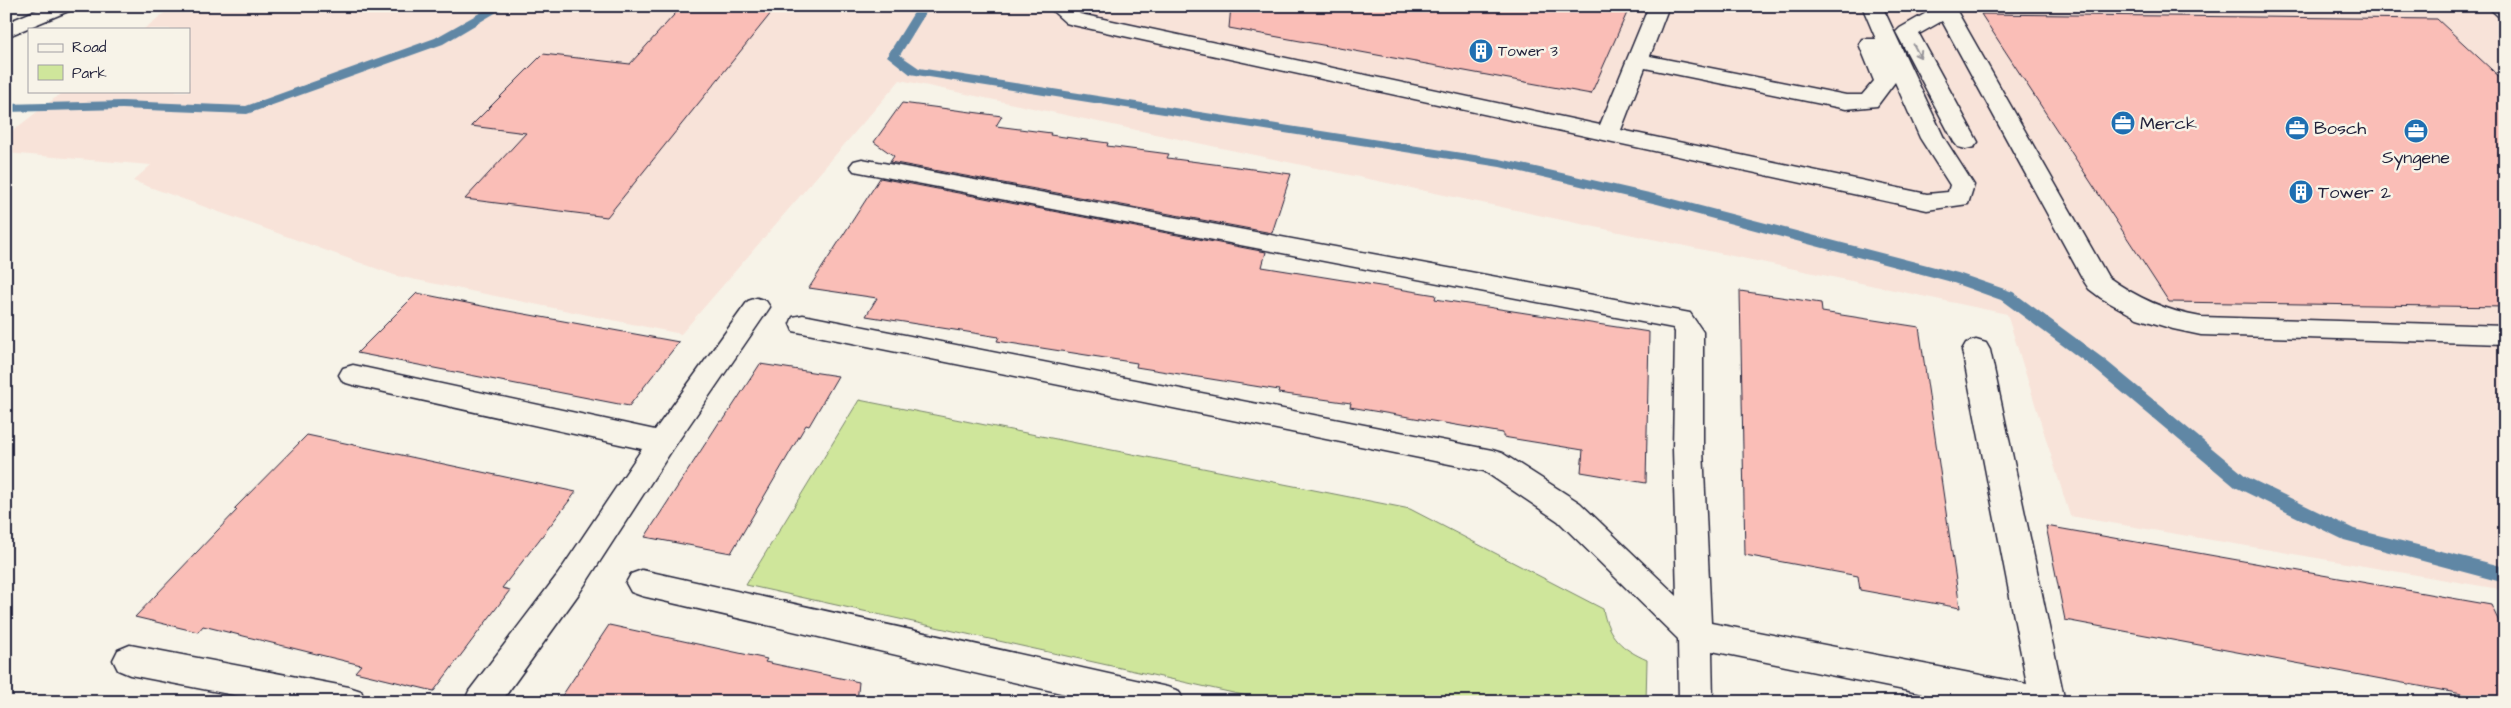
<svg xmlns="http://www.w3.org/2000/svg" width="2511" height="708" font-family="'Architects Daughter',sans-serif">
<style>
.built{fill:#f8e3d9}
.green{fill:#cfe69b;stroke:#78846b}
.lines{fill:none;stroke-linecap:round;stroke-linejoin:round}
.stream{fill:#6187a5;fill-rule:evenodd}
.building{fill:#fabeb7;stroke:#22223b}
.service-casing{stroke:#22223b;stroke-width:3}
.minor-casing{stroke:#22223b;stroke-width:3}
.service{fill:#f7f3e8;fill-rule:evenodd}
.minor{fill:#f7f3e8;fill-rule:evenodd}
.oneway{stroke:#97959a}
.labels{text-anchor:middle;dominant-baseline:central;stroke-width:5;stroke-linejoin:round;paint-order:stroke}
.far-poi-label{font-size:15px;fill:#22223b;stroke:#f7f3e8;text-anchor:start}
.poi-label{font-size:18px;fill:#22223b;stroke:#f7f3e8;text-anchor:start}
</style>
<rect width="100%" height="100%" fill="#f7f3e8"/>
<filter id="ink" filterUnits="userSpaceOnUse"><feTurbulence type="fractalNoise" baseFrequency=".02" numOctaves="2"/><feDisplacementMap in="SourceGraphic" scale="10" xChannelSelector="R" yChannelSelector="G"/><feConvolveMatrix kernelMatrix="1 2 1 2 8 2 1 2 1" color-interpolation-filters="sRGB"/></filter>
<g filter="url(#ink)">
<path class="built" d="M173,6H2505V590L2070,516L2007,314L900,80L681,334L397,276L133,181L151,165L6,153V136L64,91H189V29H144Z"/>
<path class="green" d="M859,400L1410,509L1603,609C1608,637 1622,649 1647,660L1646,702H1274L746,585Z"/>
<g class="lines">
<g class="stream">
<path d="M492,6H507L443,44L247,114L122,109L6,112V104L122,101L246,106L435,38Z"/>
<path d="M918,6H930L900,55L919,68L1500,159L1658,195L1958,273L2013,292L2104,359L2247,477L2354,529L2505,567V583L2344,540L2235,487L2092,367L2001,300L1948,281L1657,204L1500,167L910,74L887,56Z"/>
</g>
</g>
<g class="building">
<path d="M682,6H720L772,12L607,217L465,199L526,133L471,126L543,54L630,64Z"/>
<path d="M1231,6H1630L1591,94L1229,28Z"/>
<path d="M1981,14L2437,19L2505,82V307L2169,302Z"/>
<path d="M902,103L1002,116L996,126L1051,133L1050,135L1108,143L1107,146L1169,154L1167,158L1291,174L1272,233L890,162L894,156L874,142Z"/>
<path d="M880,178L1266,252L1262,267L1436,295L1435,299L1649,332L1646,483L1581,472L1583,450L1503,437V433L1350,407L1351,403L1278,393L1279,390L1136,367L1137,363L997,341L999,337L866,316L877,298L809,288Z"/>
<path d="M1740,291L1821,303L1822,312L1919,327L1960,608L1860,590L1858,576L1745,555Z"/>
<path d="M417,293L497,309L679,342L629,406L357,353Z"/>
<path d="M760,364L838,376L809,426L806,425L731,553L645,537L720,421H723Z"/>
<path d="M307,435L576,492L502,588L510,590L434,691L355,672L361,665L203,626L198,632L135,617L237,510L234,509Z"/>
<path d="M2046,526L2491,605L2505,634V702L2065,620Z"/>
<path d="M609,625L767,659L765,662L859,682L857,702H558Z"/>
</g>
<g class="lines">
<defs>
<g id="service">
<path d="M46,6H74L71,10L6,37V23Z"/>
<path d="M1047,6H1070L1080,14L1600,125L1649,6H1669L1650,56L1846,95H1862L1874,81L1859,44L1862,39H1876L1862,6H1882L1944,138L1974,185L1968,204L1927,210L1073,25L1066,23ZM1645,68L1846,109L1877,106L1895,82L1920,138L1950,185L1948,192L1927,194L1621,130Z"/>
<path d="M1934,6H1954L2108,277C2137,298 2166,311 2201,317L2505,326V344L2201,335L2173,329L2137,318L2101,298L2089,289L2085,283L1942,21L1919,34L1978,142L1974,147L1966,149L1958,147L1954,142L1896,32L1900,28L1935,8Z"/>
<path d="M2487,6H2505V18L2498,16Z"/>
</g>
<g id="minor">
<path d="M862,159L1690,313L1703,332V449L1711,623L2027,684L1962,350L1966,343L1976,340L1986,343L1990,350L2065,702H1963L1712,651L1713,702H1679L1678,639L1558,521L1484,471L793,331L790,324L793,317L803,315L1492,450L1502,453L1580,503L1677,596L1673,449L1675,332L1673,328L854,171L850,166L854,161Z"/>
<path d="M757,298L766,301L770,307L766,313L672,450L580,592L501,702H464L469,691L558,574L642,449L353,385L343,382L339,375L343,368L353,365L655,430L748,301Z"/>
<path d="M642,570L1167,687L1179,691L1184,702H1100L642,596L631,592L626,583L631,574Z"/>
<path d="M130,645L349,687L361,691L366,702H270L130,675L118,670L113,660L118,650Z"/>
</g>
</defs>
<use href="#service" class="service-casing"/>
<use href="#minor" class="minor-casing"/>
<use href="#service" class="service"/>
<use href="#minor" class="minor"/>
</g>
<defs><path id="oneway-shaft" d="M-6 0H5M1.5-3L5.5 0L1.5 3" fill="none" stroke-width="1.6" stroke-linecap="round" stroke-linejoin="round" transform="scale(1.25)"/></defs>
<use class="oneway" href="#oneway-shaft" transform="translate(1917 51) rotate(62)"/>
</g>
<defs>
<symbol id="building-disc" viewBox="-11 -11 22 22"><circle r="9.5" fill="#1f6fb2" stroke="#f7f3e8"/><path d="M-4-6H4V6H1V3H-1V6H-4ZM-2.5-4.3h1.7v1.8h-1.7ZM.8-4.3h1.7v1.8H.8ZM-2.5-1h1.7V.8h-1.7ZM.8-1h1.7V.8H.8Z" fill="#fff"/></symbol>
<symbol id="office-disc" viewBox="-11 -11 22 22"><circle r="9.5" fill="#1f6fb2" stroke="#f7f3e8"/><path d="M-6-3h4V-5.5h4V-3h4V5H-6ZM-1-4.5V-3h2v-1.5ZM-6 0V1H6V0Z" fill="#fff"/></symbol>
</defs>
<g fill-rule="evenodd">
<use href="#building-disc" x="1467" y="37" width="28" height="28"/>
<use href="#office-disc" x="2109" y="109" width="28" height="28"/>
<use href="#office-disc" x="2283" y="114" width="28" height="28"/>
<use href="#office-disc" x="2402" y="117" width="28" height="28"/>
<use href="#building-disc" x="2287" y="178" width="28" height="28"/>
</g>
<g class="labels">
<g class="far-poi-label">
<text x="1498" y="51">Tower 3</text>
</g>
<g class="poi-label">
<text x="2140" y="123">Merck</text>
<text x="2314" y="128">Bosch</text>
<text x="2416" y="157" text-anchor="middle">Syngene</text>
<text x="2318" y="192">Tower 2</text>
</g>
</g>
<rect width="2511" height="708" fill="none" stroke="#f7f3e8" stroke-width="25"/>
<rect x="12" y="12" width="2486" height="683" fill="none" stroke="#22223b" stroke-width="2" filter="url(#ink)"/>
<rect x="28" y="28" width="162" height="65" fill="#f7f3e8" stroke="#a29fa3"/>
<rect x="38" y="44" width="25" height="8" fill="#f7f3e8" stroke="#a29fa3"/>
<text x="72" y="52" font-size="15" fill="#22223b">Road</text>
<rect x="38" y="65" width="25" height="15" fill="#cfe69b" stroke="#a29fa3"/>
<text x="72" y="78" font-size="15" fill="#22223b">Park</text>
</svg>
